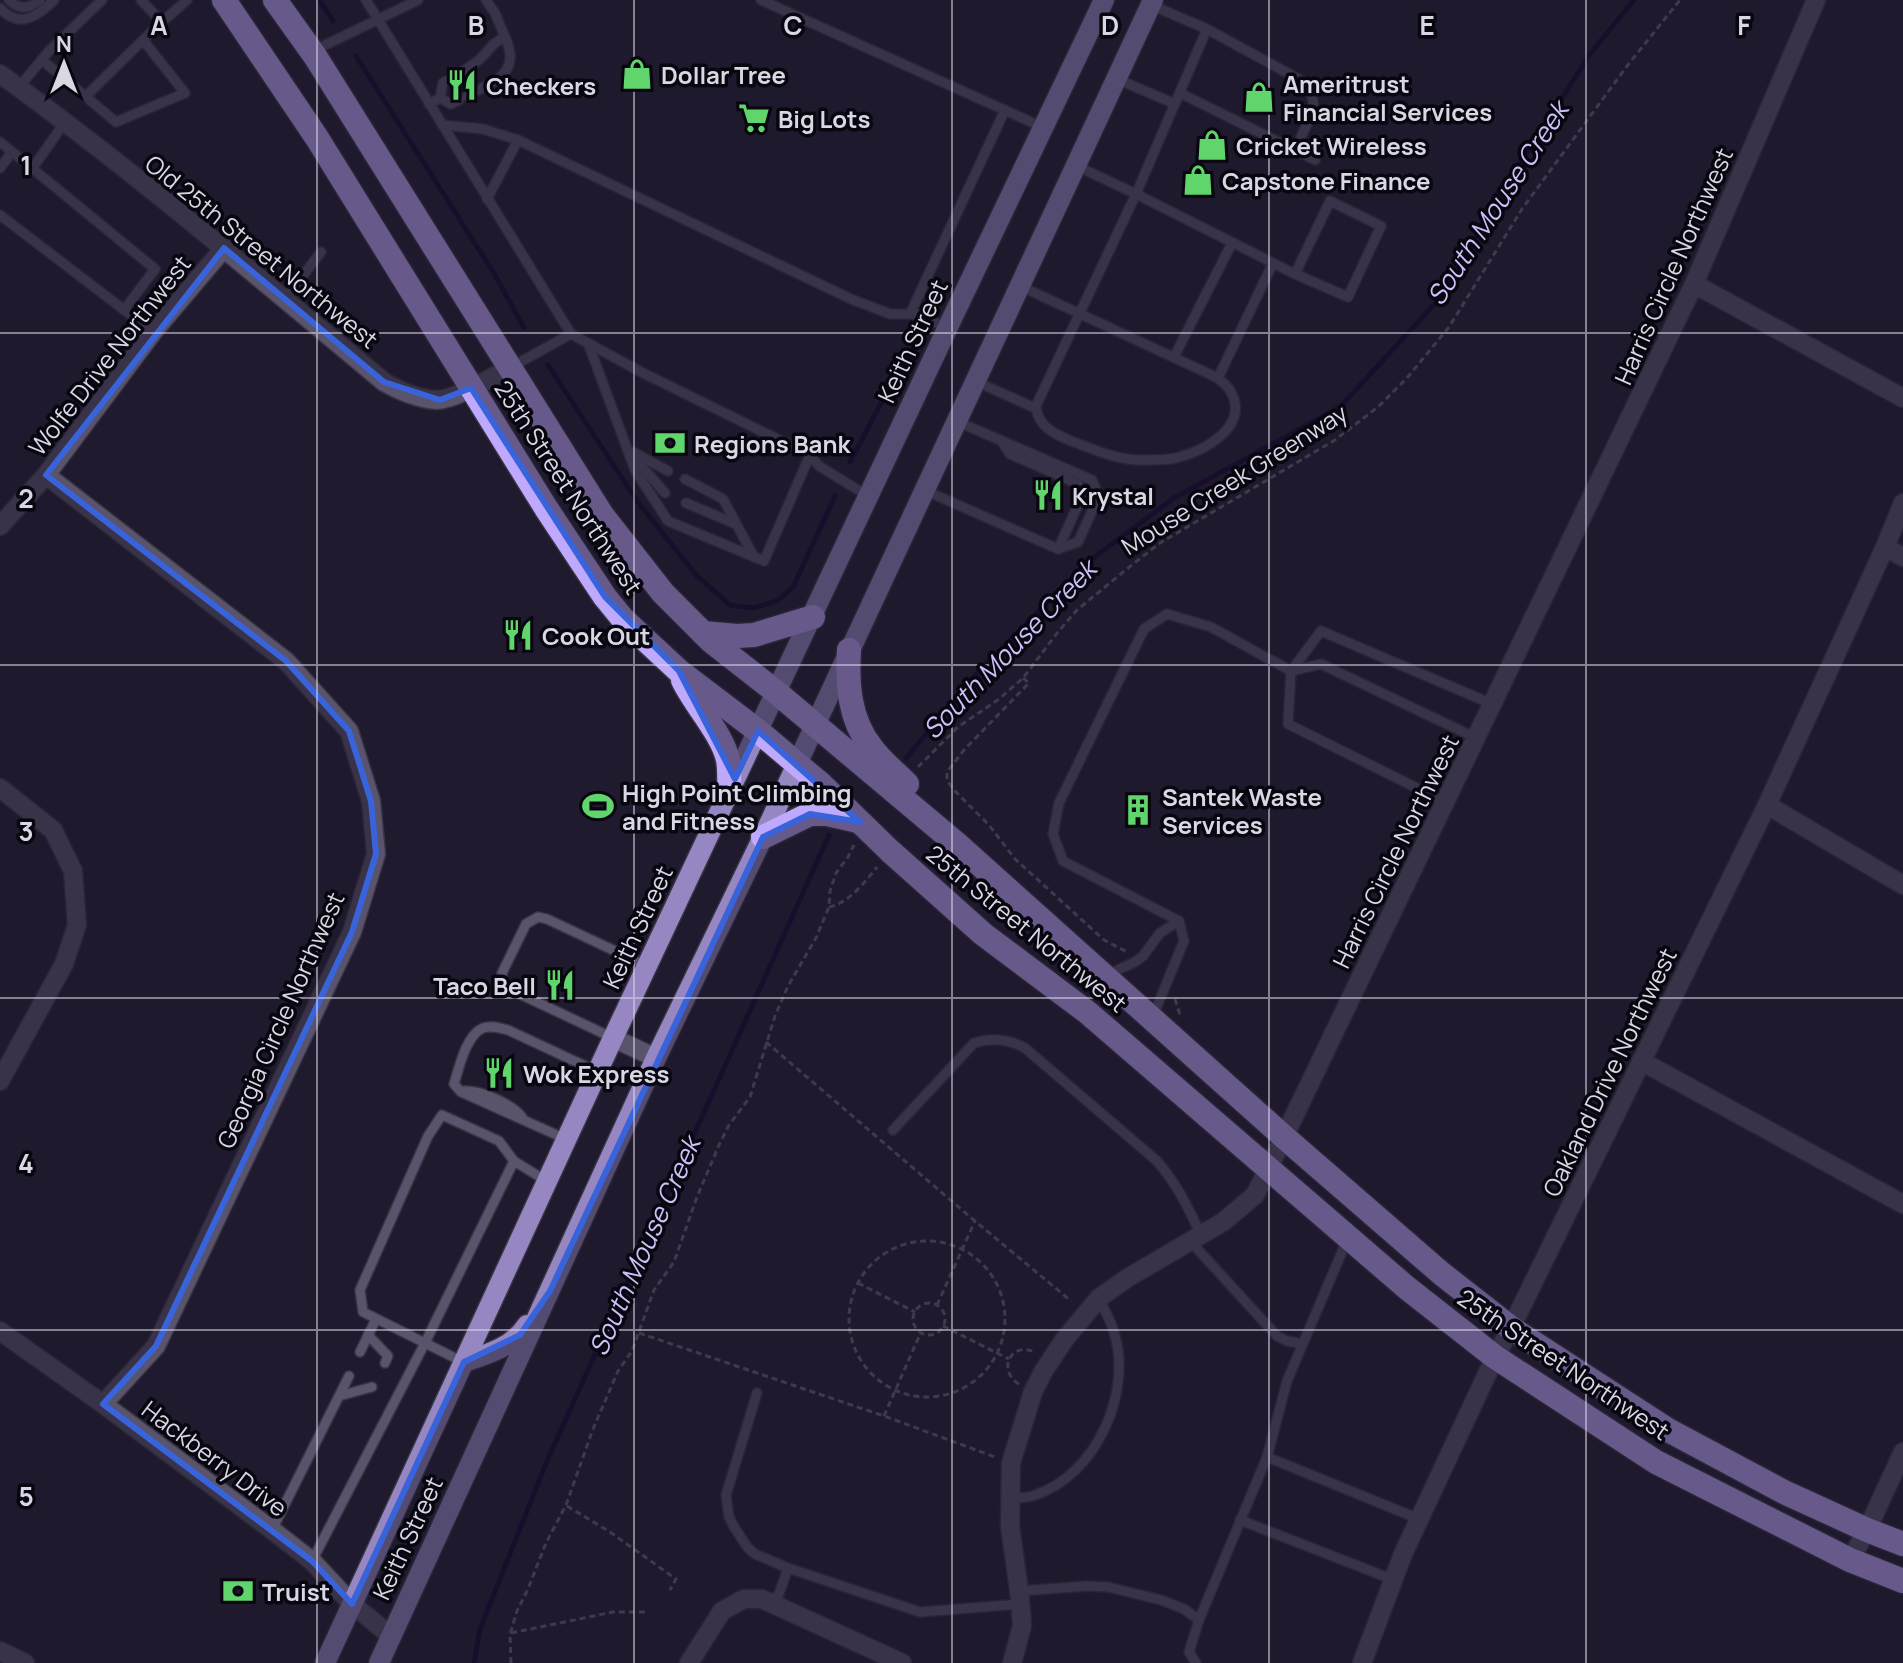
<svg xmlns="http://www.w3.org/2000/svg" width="1903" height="1663" font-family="Manrope,sans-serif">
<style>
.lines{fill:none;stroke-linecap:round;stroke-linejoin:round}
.stream{stroke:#11012b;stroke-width:5}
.lane-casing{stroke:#373343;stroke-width:12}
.street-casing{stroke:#373343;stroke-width:21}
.primary-casing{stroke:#373343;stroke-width:23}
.highway-casing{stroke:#373343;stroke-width:27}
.path{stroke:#656172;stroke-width:3;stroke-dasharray:6 4;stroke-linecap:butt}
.lane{stroke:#59536b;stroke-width:9}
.street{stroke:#59536b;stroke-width:18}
.primary{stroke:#9687c2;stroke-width:20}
.highway{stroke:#bea9fc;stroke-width:24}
.marked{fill:none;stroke:#3963da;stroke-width:6;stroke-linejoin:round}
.grid{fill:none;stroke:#dad7e5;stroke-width:2;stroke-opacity:0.55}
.labels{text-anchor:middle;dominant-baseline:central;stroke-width:7;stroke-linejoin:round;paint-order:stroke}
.poi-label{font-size:24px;font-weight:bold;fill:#dad7e5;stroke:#08060f;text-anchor:start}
.street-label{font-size:24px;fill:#dad7e5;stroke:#08060f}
.water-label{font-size:26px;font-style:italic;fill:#cdc0f9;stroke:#08060f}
.grid-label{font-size:26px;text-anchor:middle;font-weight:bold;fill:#dad7e5;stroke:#08060f;stroke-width:7;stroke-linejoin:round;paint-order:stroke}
</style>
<rect width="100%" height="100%" fill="#1f1a2e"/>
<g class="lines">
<g class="stream">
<path d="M319,0L333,21"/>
<path d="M356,56L495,275L524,328"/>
<path d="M548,365L637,501L697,576L730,605L753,608L777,601L793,587L835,496"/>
<path d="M850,462L905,358L914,363"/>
<path d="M906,758L979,671L1089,561L1174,498L1340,407L1442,296L1471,246L1494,197L1533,144L1590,54L1634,0"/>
<path d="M474,1663L480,1629L547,1461L829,835"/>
</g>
<defs>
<g id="lane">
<path d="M9,0C19,10 29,9 40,0"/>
<path d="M141,0L162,22L187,0"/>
<path d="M366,0L571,334L643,373L810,455L819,466L868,496"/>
<path d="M761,0L1042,127"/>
<path d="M1151,5L1207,29L1136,194L1295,274L1348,297L1381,226L1330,201L1295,274"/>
<path d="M0,8C19,29 37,17 54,0"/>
<path d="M1207,29L1304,82C1321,106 1312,112 1301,137"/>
<path d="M315,50L418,0"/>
<path d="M42,60L116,122L185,93L143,40L162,22"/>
<path d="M455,76C465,70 476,64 484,55C492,46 493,43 505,37L495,13L486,0"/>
<path d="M1117,79L1175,104"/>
<path d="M19,87L49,51L102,0"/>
<path d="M1180,93L1315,160"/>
<path d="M86,96L143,40"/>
<path d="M467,96C494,81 522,74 505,37"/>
<path d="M440,98L451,104L459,100"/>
<path d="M429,104L440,98L443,83L446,81"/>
<path d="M442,125L483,129L518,140"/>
<path d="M0,142L155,269L124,310"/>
<path d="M0,168L12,152"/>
<path d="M32,169L65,122"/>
<path d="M487,199L518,140L851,299L890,314H921L947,329"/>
<path d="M0,215L153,332"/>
<path d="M1020,286L1218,378C1222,382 1229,387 1231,392C1250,427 1204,451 1176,458C1167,460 1155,460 1145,460C1119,461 1098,451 1074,442C1056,435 1038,427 1036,407"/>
<path d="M285,299L321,252"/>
<path d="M910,314L1005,110"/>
<path d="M588,343L635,470L668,521L764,561L810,455"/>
<path d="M1174,357L1232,243"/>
<path d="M511,367L571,334"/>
<path d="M1218,378L1273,263"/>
<path d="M975,381L1035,408L1136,194L1077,166"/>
<path d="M1002,442L1010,454L1078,484L1083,494L1058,549"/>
<path d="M633,452L668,471"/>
<path d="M631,454L665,493"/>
<path d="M685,479L723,499L754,557"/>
<path d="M924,490L1058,549L1078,542L1099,496L1092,480L956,421"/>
<path d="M686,503L736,524"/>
<path d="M1445,802L1288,724L1291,671L1321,631L1492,704"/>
<path d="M1179,921L1063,861L1053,834L1059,803L1144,629L1167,614L1211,627L1291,671L1321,664L1476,738"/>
<path d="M1107,975L1135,962L1143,956L1160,933L1179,921L1184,941L1153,1016"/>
<path d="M613,1038L505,987L502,983V973L526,924L538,917L547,919L647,966"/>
<path d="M464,1091C481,1090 512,1104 522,1117"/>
<path d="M893,1130L974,1043C992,1037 1008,1039 1025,1048L1157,1161C1177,1184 1189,1209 1201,1235"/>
<path d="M568,1140L461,1092L454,1084C459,1068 466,1035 483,1028C491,1025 500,1028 508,1030L598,1072"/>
<path d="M514,1161L425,1343L363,1312L360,1290L428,1136L442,1115L499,1141L514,1161L548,1182"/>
<path d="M1191,1242L1277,1336L1287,1341L1303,1344"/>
<path d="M368,1335L388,1356L385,1363"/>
<path d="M360,1352L376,1319"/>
<path d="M757,1393L726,1495L729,1517L734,1527L748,1548L755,1554L788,1568L920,1612L1020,1604"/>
<path d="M339,1396L372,1387"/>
<path d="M1267,1457L1419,1519"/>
<path d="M1010,1499C1018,1498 1027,1498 1035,1495C1096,1475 1133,1393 1114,1332C1111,1321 1104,1309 1099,1298"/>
<path d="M1240,1520L1394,1580"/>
<path d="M272,1530L349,1376"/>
<path d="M312,1561L425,1343L463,1362"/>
<path d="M1019,1591L1087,1586L1108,1587L1161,1600L1184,1609L1199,1620L1189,1652L1196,1663"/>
<path d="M775,1605L788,1568"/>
<path d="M1199,1620L1267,1457L1287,1381L1347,1240"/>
</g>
<g id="street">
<path d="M0,74C133,170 258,277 384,382C400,391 418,399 437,400C455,400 494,376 511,367"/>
<path d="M1694,284L1903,398"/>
<path d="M46,475L286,661L349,731L371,801L376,854L352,932L156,1346L103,1404"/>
<path d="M0,526L46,475L153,332L224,248"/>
<path d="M1885,547L1903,557"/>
<path d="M0,788L53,830L73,871L77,925L64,964L0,1081"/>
<path d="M1767,805L1903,885"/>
<path d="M613,1038L656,1058"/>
<path d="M1641,1061L1903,1204"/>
<path d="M0,1331L103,1404L272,1530L312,1561L352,1604L391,1636"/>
<path d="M1850,1560L1867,1530L1903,1452"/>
<path d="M0,1651L25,1663"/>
<path d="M689,1663L722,1611L744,1599H762L902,1663"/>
<path d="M1012,1663L1022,1626L1020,1598L1010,1526L1011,1463L1033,1392L1043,1372L1064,1340L1099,1298L1129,1277L1223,1222L1255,1195L1284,1137L1694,284L1816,0"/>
<path d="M1362,1663L1403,1554L1495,1357L1511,1328L1767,805L1885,547L1903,503"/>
</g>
<g id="primary">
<path d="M464,1362C488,1354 513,1347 527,1325"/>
<path d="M325,1663L613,1038L947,329L1104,0"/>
<path d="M379,1663L656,1058L763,837L1153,0"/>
</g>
<g id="highway">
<path d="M224,0L317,138L546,508L605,597L623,619L679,671L758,731L822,785L890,851L983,934L1087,1012L1407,1288L1495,1357L1656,1462L1850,1560L1903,1581"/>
<path d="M275,0L315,56L602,515L663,593L711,641L776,692L957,844L1284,1137L1442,1274L1511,1328L1668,1430L1786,1493L1867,1530L1903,1544"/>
<path d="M703,633L737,636L754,635L813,617"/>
<path d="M849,650C847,684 849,719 871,747C881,761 895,772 907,784"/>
<path d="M683,680C695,705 723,735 728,760C730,771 729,783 729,793"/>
<path d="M763,837L810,814H827L858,821"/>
</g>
</defs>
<use href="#lane" class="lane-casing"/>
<use href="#street" class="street-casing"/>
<use href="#primary" class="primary-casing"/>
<use href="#highway" class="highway-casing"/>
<g class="path">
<path d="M1023,678L1029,683L964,750L947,772V780L953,789L989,825L1015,859L1104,940L1127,952"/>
<path d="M918,767L958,727L999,699L1023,678L1058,632L1077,610L1133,564L1160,543L1335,440L1378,407L1407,378L1449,327L1522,209L1627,66L1680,0"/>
<path d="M829,907C849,903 865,882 877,867"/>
<path d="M1175,999L1180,1015"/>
<path d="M766,1042L975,1221L1071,1301"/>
<circle cx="927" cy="1319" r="78"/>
<path d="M858,1283L915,1312"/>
<circle cx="929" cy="1319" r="16"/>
<path d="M937,1305L975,1221"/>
<path d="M943,1326L1009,1359"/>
<path d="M639,1333L884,1416L995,1457"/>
<path d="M1019,1384C997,1371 1010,1341 1035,1352"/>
<path d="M884,1416L921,1332"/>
<path d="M567,1506L610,1532L676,1579L670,1590"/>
<path d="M511,1633L613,1612H649"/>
<path d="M511,1663L510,1634L517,1611L528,1589L546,1543L566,1505L593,1429L618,1371L632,1351L654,1290L674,1262L697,1197L719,1145L729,1125L750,1097L775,1016L788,986L816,938L829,907L830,891L836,873L848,857L854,845"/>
</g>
<use href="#lane" class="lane"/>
<use href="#street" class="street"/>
<use href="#primary" class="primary"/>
<use href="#highway" class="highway"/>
</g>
<path d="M0 0H1903V1663H0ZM224,248L384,382L440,400L471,388L605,597L679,671L735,779L758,731L860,822L810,814L763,837L550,1291L520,1335L464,1362L352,1604L312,1561L103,1404L156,1346L352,932L376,854L371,801L349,731L286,661L46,475Z" fill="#1f1a2e" fill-opacity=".55" fill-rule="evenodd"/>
<path class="marked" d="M224,248L384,382L440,400L471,388L605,597L679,671L735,779L758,731L860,822L810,814L763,837L550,1291L520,1335L464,1362L352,1604L312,1561L103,1404L156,1346L352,932L376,854L371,801L349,731L286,661L46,475Z"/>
<path class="grid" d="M317,0V1663M634,0V1663M952,0V1663M1269,0V1663M1586,0V1663M0,333H1903M0,665H1903M0,998H1903M0,1330H1903"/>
<defs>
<symbol id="shop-bare" viewBox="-9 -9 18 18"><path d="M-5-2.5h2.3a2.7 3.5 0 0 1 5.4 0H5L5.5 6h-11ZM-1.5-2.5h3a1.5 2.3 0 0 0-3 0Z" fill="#5fd56b" stroke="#08060f" stroke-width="2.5" paint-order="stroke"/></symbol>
<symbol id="restaurant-bare" viewBox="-9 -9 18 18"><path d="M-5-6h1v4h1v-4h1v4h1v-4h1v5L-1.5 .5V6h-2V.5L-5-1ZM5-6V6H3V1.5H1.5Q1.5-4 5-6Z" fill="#5fd56b" stroke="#08060f" stroke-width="2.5" paint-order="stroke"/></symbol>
<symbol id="supermarket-bare" viewBox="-9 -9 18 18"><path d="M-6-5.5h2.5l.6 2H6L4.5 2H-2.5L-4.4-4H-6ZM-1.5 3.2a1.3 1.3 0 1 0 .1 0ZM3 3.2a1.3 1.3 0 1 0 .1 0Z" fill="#5fd56b" stroke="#08060f" stroke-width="2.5" paint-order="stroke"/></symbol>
<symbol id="bank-bare" viewBox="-9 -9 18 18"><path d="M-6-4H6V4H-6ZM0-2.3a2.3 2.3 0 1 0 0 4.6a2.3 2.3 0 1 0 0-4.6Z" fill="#5fd56b" stroke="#08060f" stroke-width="2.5" paint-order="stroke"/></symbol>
<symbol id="stadium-bare" viewBox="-9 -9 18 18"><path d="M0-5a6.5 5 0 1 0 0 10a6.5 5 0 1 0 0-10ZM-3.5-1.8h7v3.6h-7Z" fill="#5fd56b" stroke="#08060f" stroke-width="2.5" paint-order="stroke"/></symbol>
<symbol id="building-bare" viewBox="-9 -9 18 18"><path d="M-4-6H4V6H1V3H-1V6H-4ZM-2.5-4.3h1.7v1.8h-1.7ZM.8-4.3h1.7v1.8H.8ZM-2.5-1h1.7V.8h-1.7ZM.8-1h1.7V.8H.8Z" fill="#5fd56b" stroke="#08060f" stroke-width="2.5" paint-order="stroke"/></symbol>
</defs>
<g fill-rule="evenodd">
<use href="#shop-bare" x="615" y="52" width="44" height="44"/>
<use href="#restaurant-bare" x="440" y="63" width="44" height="44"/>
<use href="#shop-bare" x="1237" y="75" width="44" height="44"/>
<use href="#supermarket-bare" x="732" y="96" width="44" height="44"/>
<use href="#shop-bare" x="1190" y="123" width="44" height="44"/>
<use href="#shop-bare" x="1176" y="158" width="44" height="44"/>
<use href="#bank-bare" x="648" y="421" width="44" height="44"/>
<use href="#restaurant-bare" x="1026" y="473" width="44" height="44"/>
<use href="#restaurant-bare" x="496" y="613" width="44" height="44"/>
<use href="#stadium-bare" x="576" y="784" width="44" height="44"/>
<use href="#building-bare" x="1116" y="788" width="44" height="44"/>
<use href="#restaurant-bare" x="538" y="963" width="44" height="44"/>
<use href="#restaurant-bare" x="477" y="1051" width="44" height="44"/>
<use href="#bank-bare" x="216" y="1569" width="44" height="44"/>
</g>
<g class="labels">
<g class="poi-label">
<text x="661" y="74">Dollar Tree</text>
<text x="1283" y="83">Ameritrust<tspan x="1283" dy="28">Financial Services</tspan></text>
<text x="486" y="85">Checkers</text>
<text x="778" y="118">Big Lots</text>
<text x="1236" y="145">Cricket Wireless</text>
<text x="1222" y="180">Capstone Finance</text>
<text x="694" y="443">Regions Bank</text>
<text x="1072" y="495">Krystal</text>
<text x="542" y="635">Cook Out</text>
<text x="622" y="792">High Point Climbing<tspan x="622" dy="28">and Fitness</tspan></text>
<text x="1162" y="796">Santek Waste<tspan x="1162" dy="28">Services</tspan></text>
<text x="536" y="985" text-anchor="end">Taco Bell</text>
<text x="523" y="1073">Wok Express</text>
<text x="262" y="1591">Truist</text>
</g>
<g class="street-label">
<text transform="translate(262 251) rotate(39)">Old 25th Street Northwest</text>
<text transform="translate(1673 266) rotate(-66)">Harris Circle Northwest</text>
<text transform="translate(912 341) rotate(-65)">Keith Street</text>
<text transform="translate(109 355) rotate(-52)">Wolfe Drive Northwest</text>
<text transform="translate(1234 479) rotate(-32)">Mouse Creek Greenway</text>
<text transform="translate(569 487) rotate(57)">25th Street Northwest</text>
<text transform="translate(1395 851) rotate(-64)">Harris Circle Northwest</text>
<text transform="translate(637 927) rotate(-65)">Keith Street</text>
<text transform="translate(1027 928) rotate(39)">25th Street Northwest</text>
<text transform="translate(280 1020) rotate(-66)">Georgia Circle Northwest</text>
<text transform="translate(1609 1072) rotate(-64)">Oakland Drive Northwest</text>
<text transform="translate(1564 1364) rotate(34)">25th Street Northwest</text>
<text transform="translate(215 1458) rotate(37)">Hackberry Drive</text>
<text transform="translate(407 1538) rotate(-65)">Keith Street</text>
</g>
<g class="water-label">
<text transform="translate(1497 203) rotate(-57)">South Mouse Creek</text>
<text transform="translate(1009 649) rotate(-46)">South Mouse Creek</text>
<text transform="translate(644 1246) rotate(-66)">South Mouse Creek</text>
</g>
</g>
<g class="grid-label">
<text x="159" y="35">A</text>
<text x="476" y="35">B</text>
<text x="793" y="35">C</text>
<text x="1110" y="35">D</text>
<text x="1427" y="35">E</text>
<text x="1744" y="35">F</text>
<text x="26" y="175">1</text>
<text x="26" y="508">2</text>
<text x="26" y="841">3</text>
<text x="26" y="1173">4</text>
<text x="26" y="1506">5</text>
</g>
<g transform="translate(64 64)" stroke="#08060f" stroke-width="6" paint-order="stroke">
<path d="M0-6L14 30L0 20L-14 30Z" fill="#dad7e5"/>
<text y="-12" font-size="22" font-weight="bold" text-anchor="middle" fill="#dad7e5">N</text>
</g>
</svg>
